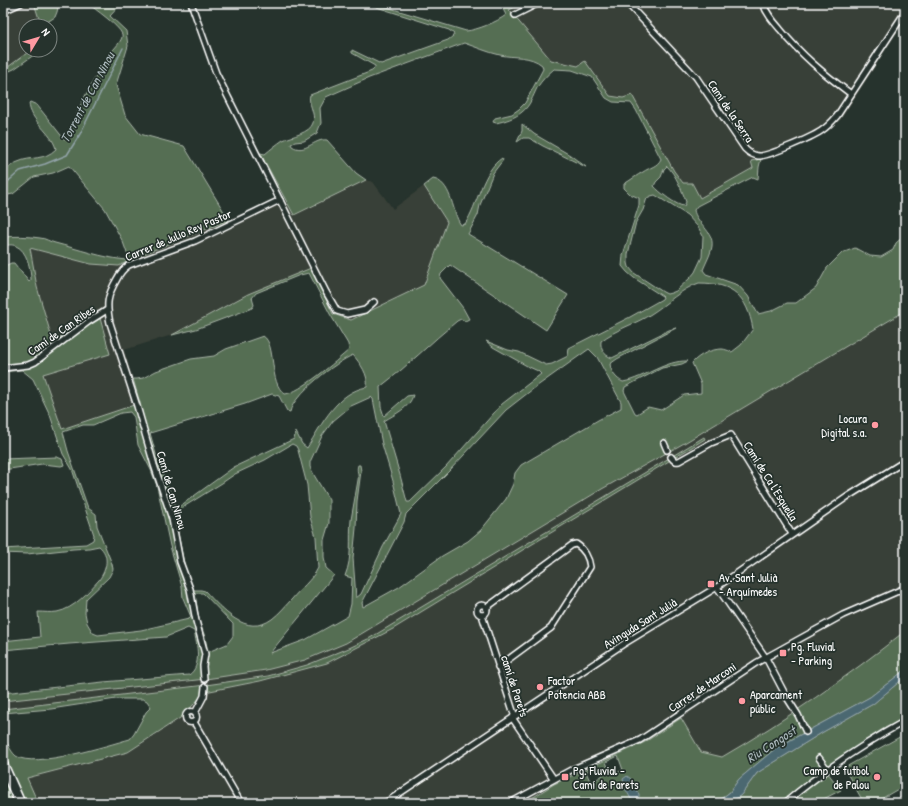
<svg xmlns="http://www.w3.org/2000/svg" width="908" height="806" font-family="'Patrick Hand',sans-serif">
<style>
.built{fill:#394037}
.green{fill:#556e53;stroke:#aab6a9;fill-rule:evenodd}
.water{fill:#4b6871;stroke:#93a4aa}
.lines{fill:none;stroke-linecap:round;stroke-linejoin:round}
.stream{stroke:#93a4aa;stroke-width:1.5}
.street-casing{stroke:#fff;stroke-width:8}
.highway-casing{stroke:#fff;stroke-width:12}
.street{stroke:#26332d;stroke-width:5}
.highway{stroke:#26332d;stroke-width:9}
.poi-dot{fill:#ff9aa2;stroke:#26332d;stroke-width:1.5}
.labels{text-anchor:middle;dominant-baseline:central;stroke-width:3.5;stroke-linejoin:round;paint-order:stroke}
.street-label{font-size:12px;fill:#fff;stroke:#26332d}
.poi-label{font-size:12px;fill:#fff;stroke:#26332d;text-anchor:start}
.water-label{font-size:13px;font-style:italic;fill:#aebbbf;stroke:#26332d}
</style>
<rect width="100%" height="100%" fill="#26332d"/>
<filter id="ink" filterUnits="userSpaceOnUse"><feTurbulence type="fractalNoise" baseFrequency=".025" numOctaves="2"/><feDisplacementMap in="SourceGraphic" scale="8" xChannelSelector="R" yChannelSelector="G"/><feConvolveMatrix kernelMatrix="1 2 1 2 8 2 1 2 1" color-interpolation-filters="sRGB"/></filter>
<g filter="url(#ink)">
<g class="built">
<path d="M3,3H34L41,22L34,26H26V50H31L8,67H3Z"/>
<path d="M524,3H905V20L841,119L827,132L761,159L751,161L753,168L700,199L692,183H683L674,171L632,96L623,98L610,96L585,61L578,66L551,60L509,10Z"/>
<path d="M366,180L373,182L393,209L424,186L447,222L424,285L351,320L333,314L311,268L248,294L172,335L124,350L140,403L61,429L42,374L110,354L53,343L37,287L30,248L91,264L119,266L136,257L229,220L275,198L280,191L294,215Z"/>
<path d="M905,311V631L878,653L801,708L749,742L686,779L626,770L619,753L554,784L524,803H38L26,778L128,752L205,692L260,681L327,663L393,629L705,438L607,496L370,638L349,648L307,665L268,676L206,685L3,709V701L206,679L266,670L305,660L346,643L602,489L686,442Z"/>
</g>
<g class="green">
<path d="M34,3H59L57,12L55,17L41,26H34L40,22Z"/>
<path d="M87,3H122L110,16L126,31L128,46L116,85L125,115L140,134L184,146L229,220L136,257L119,266L91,264L30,248L37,287L53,342L98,311L110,354L43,374L62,429L140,403L133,379H137L143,378L156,371L191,359L214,356L226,349L263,336C277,344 268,383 285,394C300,393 336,361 349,350L348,344L330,314L309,273L300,275L256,293L252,298L254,305L252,308L196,329L172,335L248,294L311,268L333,314L351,320L424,285L447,222L424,186L433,179C451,182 452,209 459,222L461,225L465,224C478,205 482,171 502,158L503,160L493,173L480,205L478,215L468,234L568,295L546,330L450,265L441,274L440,278L463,308L469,319L465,321L461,319L457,321C431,342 407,367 380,387L381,407L384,416L407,396L413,395C410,408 395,414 384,421L400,475L407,502H410L446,467L502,404L541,374L538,371L527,366L493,347L486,341L508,350L519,352L546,365L552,364L568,356L569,348L630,317L662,299L663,297L662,296L634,278L627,272L622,266L623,255L639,205V198L630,194L624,188V184C631,180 637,175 643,172C650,167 657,167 661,159L636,110L631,103L613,102L606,98L592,77L572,70L554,69C547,75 541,81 537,88C533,96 530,106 522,112C515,118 505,121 496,123L493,122L495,118L512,114L519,109L525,103L543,69L542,65C530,55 514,58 500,55C487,52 476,47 464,43L369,78L326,97L320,108L321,123L317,133L304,141L295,142L291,144L292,146C305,155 314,138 327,140L356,173L366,180L294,215L260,153L265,154C271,149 277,144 283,140C292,136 310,133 313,123C316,113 307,102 310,95L372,71L375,68V66L352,53V50L381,64L448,40L453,36L454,34L449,30L364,3H373L466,31C477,30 497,22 506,15L502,7L495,3H524L509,10L551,60L578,66L585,61L610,96L623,98L632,95L674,171L683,183H692L700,198L753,168L751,161L761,159L759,167L758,179L753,177L747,180L697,206L694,210C696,223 714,231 712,246C711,254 706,262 703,270L706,274L738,285L748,296L758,314L771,311L787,303H796L816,288L827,268L842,253L855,248L870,256L881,257L893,250L896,243L904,236L905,311L686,442L602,489L346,643L305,660L266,670L206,679L3,701V693L103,682L189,675C202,666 197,645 194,631L188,628L166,637L69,644L3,650V641L40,637L38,612C44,612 51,613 57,612C74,609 88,592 99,580C107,569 110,555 99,546L89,548L73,549L27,554L3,553V549L86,544L93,540L94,535L72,469L63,454L50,415L33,379L22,370L3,372V267L11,263H14L29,282L31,280C31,270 27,250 16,246C12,244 7,245 3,246V237C16,236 27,236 40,238C45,238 50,242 55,243C78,249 103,258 127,260L128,256L123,242L105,209L69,166L53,173L34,177L13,194L3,196V174C7,169 12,164 18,162C31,156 44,161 56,149C52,132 30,122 29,103L30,102L37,105L64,139L68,138L71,134C77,105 94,80 110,54C113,49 124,40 122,34C118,25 95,9 87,3ZM667,166C676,175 682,190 686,202L684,206C677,206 659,192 654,186L656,182L661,177L664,169ZM655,195L687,215L698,227L703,236L702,257L695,272L690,278L676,291L671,293L667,294L663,292L634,273L629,267L628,263V254L636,222L643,210L647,198L651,196ZM699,283C733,283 747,296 753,329L741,345L732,352C729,351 725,349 722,349C711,349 699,355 692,363L701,384V393L684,395L661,410L648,407L637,414L635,413L624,391L625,387L662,368L682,364L688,361C665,360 645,378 623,382C616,379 611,372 610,364L617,359L676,328L669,330L612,358C604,355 600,349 601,341C616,329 636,324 651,314C667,304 681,289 699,283ZM589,349L597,357L621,402V408L598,420L521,465L515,473L513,484L506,499L481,530L468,541L442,556L399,587L363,607L362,603L404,522L406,514L450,470L506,410L533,389ZM353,355C360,363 369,375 367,387C337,392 322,424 307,448L302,444L296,432L294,439L234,467L180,506H176L159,465L150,433L245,404L272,394L279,396L287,411L290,412C293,395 336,362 353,355ZM371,397L373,399L382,444L393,481L401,514L383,547L361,594L356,598L353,558L356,528L357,501L361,471L360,465H358C356,470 359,475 358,480C356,493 353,507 351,520C349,540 353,556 345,576L352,578L351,604L348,616L305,640L270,653L334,575L326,568L324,557V540L329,523V500L314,475L310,467V462L322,436L333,421L351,406ZM130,412L134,417L138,445L151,470L157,486L170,546L182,587L183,598L191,617L189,619L141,630L98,635L93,633L87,623L85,613L86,599L109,577L113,569L112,564L97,526L96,514L88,508L68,451L63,432L83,425H93L121,413ZM292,444L296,446L298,450L307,485L310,517L316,537L318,568C312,580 300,589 292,599C286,605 280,613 272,619C246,638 222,609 205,591L201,590H194L185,568L178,533L177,511L222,483L235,474L265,460ZM195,593H203L233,624V636L227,644L208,652L205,637L199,620Z"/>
<path d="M31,50H38V52L14,69L3,74V67H8Z"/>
<path d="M522,124L534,134L570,155L586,167L543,146L529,138H523L517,142L522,131Z"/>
<path d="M704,437L705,439L393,629L327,663L260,681L205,692L183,716L128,752L27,778L38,803H3V732C5,739 10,751 16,756C34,769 108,745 130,739L134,734L146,712L151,707L147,701L143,699H116L51,709L3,713V709L206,685L268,676L307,665L349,648L370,638Z"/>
<path d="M57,457L62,459L64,465L61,466L42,464L3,470V459Z"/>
<path d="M905,631V670L870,697L776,748L739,779L730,792L719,800L710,803H524L554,784L645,742L681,718L701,752L722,757C786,720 847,677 905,631ZM618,756L623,770L612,775L609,771L604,772L603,775L591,783L586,772C594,767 599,770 608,767L606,762Z"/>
<path d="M905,677V718L883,729L824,768L841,790L816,803H729L741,795L757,773L823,732L873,704Z"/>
<path d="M905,734V785L874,803H864L844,768Z"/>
</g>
<g class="water">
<path d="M905,670V677L873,704L823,732L757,773L741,795L734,800L729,803H710L721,799L730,792L739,779L776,748L870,697Z"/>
<path d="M627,776L631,779L633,786L639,794V797L635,800L631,799L625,788L623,779Z"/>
</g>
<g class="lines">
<path class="stream" d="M3,186L20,171L45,164L67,155L80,134L123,48"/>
<defs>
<g id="street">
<path d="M191,3L216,73L326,292L337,311L347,314L365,310L374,302"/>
<path d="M627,3L696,77L745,149C749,153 752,155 758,156C767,157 812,137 821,131C827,127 832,122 837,116L905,12"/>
<path d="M763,3C766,13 773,21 780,29C802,56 823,73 851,94"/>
<path d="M3,11L21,3"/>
<path d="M515,15L539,3"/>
<path d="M3,368L28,365L35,362L88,322L107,310"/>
<path d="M664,443L667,450"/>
<path d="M671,457C674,461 675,462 679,461L711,443L731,435L792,534"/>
<path d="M717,587L766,658L786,696L798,715L806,732"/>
<circle cx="482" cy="610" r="5"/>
<path d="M486,608L572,545L576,544C584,549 589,558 590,567L551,628L498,667"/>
<path d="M482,615L514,714L513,719L553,778"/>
<path d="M204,679L203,666L205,654L196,621L190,589L180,562L172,519L154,465L137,406L110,323C106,304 107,296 117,279C120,273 123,269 129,265L195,241L280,200"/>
<circle cx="191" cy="717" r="5.5"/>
<path d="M195,713L204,696L205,687"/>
<path d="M194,722L241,803"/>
<path d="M819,758L827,769"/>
<path d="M385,803L625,643L717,587L847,497L905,461"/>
<path d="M510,803L571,770L640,740L756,663L843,615L905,588"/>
<path d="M785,803C822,771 862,745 905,721"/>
</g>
<path id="highway" d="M3,765L20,803"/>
</defs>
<use href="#street" class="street-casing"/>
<use href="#highway" class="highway-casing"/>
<use href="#street" class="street"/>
<use href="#highway" class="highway"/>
</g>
</g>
<g class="poi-dot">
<circle cx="875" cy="425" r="4"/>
<rect x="707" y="580" width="8" height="8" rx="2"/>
<rect x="779" y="649" width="8" height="8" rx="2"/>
<circle cx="540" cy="687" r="4"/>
<circle cx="742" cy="701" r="4"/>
<rect x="561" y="773" width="8" height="8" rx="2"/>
<circle cx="877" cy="777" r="4"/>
</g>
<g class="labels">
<g class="street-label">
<text transform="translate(731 111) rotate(56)">Camí de la Serra</text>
<text transform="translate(178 235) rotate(-23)">Carrer de Julio Rey Pastor</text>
<text transform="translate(61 330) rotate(-35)">Camí de Can Ribes</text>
<text transform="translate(771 481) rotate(58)">Camí de Ca l'Esquella</text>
<text transform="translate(172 490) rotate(74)">Camí de Can Ninou</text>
<text transform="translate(640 623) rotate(-32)">Avinguda Sant Julià</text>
<text transform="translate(515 686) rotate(72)">camí de Parets</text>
<text transform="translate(702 687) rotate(-34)">Carrer de Marconi</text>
</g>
<g class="poi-label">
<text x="867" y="418" text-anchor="end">Locura<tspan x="867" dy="14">Digital s.a.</tspan></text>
<text x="719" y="577">Av. Sant Julià<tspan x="719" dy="14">- Arquímedes</tspan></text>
<text x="791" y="646">Pg. Fluvial<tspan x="791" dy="14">- Parking</tspan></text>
<text x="548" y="680">Factor<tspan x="548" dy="14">Potencia ABB</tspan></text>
<text x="750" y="694">Aparcament<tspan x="750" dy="14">públic</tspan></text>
<text x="573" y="770">Pg. Fluvial -<tspan x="573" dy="14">Camí de Parets</tspan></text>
<text x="869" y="770" text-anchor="end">Camp de futbol<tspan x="869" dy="14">de Palou</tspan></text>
</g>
<g class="water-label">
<text transform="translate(87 97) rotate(-62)">Torrent de Can Ninou</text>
<text transform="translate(771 744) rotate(-33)">Riu Congost</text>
</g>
</g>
<rect width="908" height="806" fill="none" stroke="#26332d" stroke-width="16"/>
<rect x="8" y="8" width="892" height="790" fill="none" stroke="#fff" stroke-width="1.5" filter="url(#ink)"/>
<g transform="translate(38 38) rotate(52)"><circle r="19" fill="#26332d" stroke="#7d8581"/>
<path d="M0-3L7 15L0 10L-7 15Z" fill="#ff9aa2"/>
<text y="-6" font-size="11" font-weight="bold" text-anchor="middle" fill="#ffffff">N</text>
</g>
</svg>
